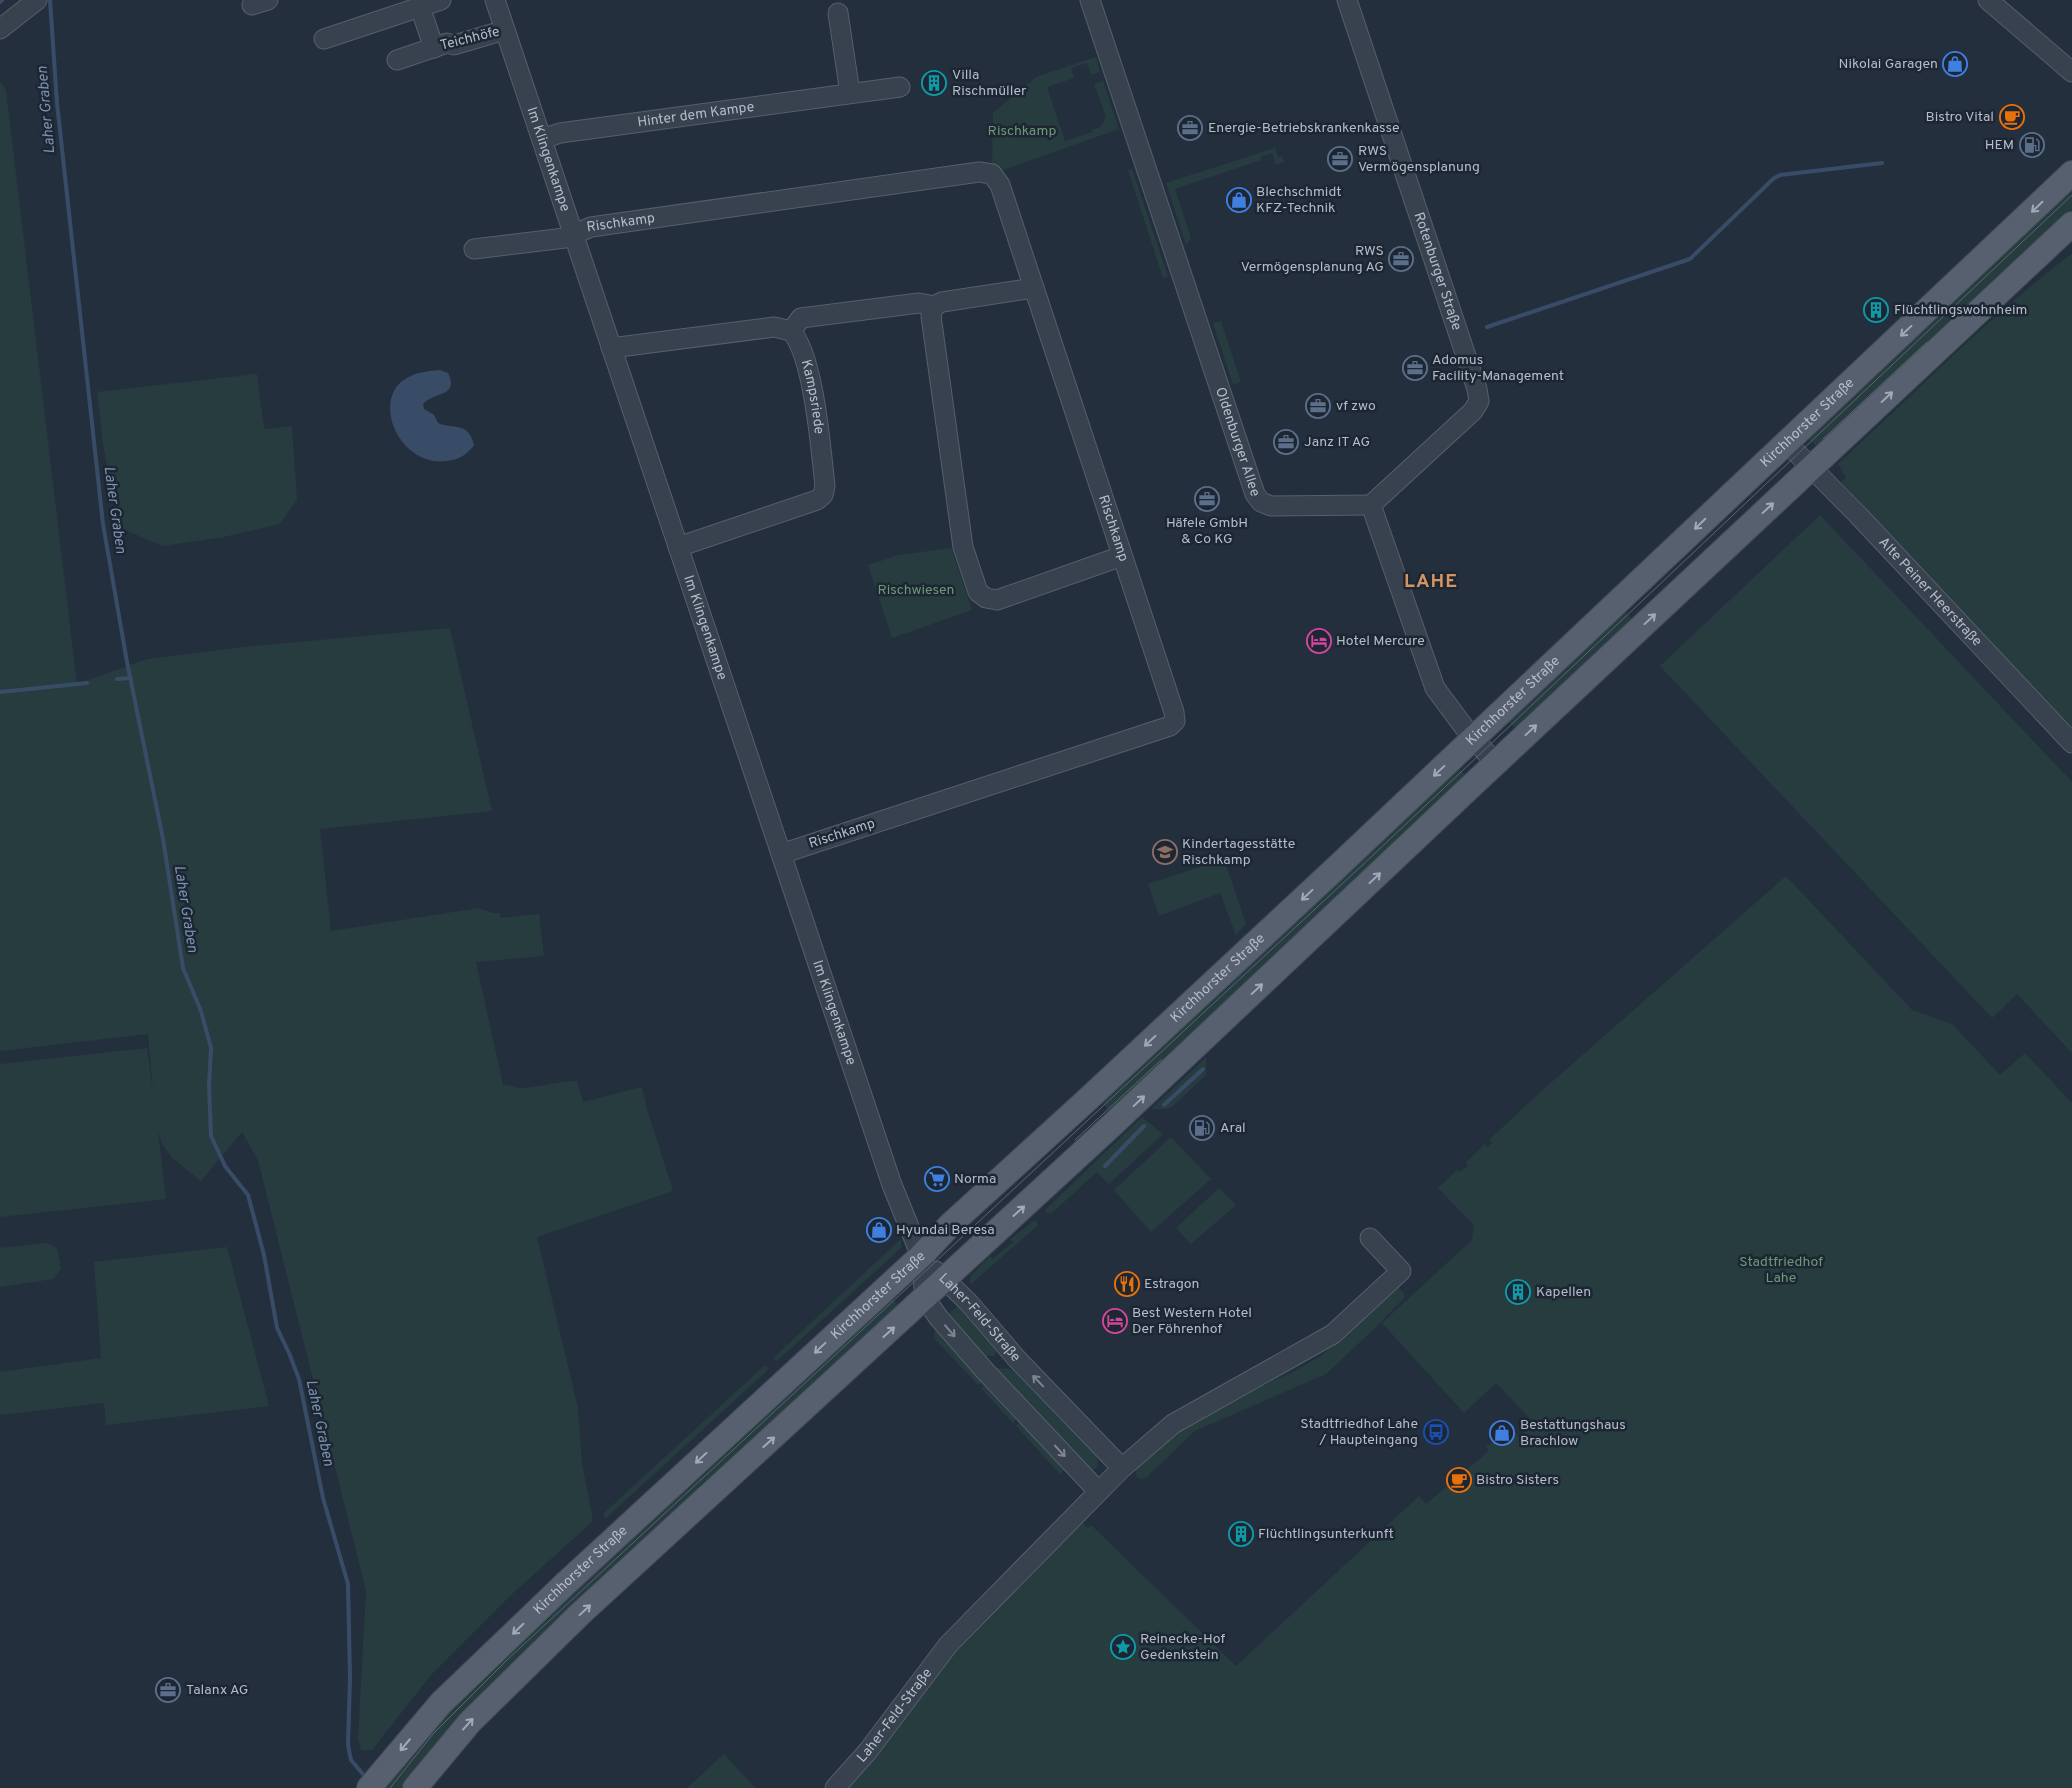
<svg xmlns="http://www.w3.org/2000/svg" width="2072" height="1788" font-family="Overpass,sans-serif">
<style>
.green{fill:#263c3f}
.water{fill:#394c67}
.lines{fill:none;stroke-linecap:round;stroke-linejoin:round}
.stream{stroke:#394c67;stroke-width:4}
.minor-casing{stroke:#565f6c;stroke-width:21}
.major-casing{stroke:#414a57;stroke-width:26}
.minor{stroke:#38414e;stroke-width:19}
.major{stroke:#56606e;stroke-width:24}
.tram{stroke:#5a6575;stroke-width:1}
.oneway{stroke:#a1aab7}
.oneway2{stroke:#7c8592}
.labels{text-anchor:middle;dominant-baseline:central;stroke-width:5;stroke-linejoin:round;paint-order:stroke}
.street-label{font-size:14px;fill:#b4bcc9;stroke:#1d2633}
.poi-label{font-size:14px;fill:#b4bcc9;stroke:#1d2633;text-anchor:start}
.park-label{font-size:14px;fill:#6b9a76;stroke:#1d2633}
.water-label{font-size:15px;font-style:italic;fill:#7c92b1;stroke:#1d2633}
.district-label{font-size:19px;font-weight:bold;letter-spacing:1px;fill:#d59563;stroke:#1d2633}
</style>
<rect width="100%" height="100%" fill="#242f3e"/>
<g class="green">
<path d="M1096,57L1100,72L1091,75L1087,63L1071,68L1074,78L1047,87L1065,141L1092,132V130L1101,127L1106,117L1094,84L1103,81L1119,129L992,174L993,113L1036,77Z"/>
<path d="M0,82L6,90L77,684L147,659L244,647L450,628L492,811L320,829L331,931L479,908L492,913H500V918L539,914L544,956L476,962L503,1085C510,1085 515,1088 522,1088C540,1087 558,1081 577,1081L583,1102L642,1087L647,1109L673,1191L537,1237L578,1408L582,1463L593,1521L510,1596L431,1675L372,1750H361L358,1738L366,1591L258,1160L242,1132L201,1181L172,1158L162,1144L158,1131L166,1199L0,1217V1064L147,1048L153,1093L148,1034L0,1051Z"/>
<path d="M1275,148L1278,157L1282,156L1284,162L1276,165L1272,153L1260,157L1261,160L1175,189L1191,238L1186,245L1166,183Z"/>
<path d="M1132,169L1168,276L1163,278L1128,170Z"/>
<path d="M2072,187V212L1821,451L1808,438Z"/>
<path d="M2072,253V732L1901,551L1841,482L1846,478L1838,464C1915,393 1989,317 2072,253Z"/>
<path d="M1221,321L1241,382L1233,385L1213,323Z"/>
<path d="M257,374L264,429L292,426L297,500L280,524L224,537L162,546L119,527L103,445L97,392Z"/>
<path d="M1820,515L2072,782V1053L2017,994L1992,1018L1660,666Z"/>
<path d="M951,548L972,610L892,638L868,565L899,555Z"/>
<path d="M1622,608L1636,623L1521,734L1506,719Z"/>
<path d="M1456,765L1467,777L1111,1112L1099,1100Z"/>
<path d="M1224,859L1246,924L1236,935L1220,893L1159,916L1148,884Z"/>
<path d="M1786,876L1912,1010L1952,1024L2000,1075L2025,1053L2072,1103V1788H845L947,1661L1080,1521L1088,1528L1091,1525L1236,1666L1419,1496L1426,1504L1482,1457L1489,1450L1486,1447L1494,1441L1498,1445L1503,1440L1497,1433L1507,1423L1519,1437L1534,1423L1496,1383L1464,1413L1382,1323L1472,1240L1474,1225L1438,1188L1457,1170L1460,1172L1468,1165L1466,1162L1485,1144L1487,1147L1492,1143L1489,1140L1537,1095Z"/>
<path d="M1206,1058V1075L1172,1107L1166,1109H1151Z"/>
<path d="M1142,1117L1163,1134L1109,1184L1097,1172L1052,1213H1046L1045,1210Z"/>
<path d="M1171,1137L1211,1179L1151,1232L1114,1190Z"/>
<path d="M1219,1188L1236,1205L1191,1244L1176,1228Z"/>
<path d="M1035,1220L1038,1224L1036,1227L970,1285V1277L990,1256L993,1259L1013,1242L1010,1239Z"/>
<path d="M901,1239L902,1247L777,1361L773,1358Z"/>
<path d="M47,1243L57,1248L61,1269L53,1279L0,1287V1248Z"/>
<path d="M227,1247L269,1406L106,1425L104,1403L0,1415V1372L101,1358L94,1262Z"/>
<path d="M1396,1286L1404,1293V1298L1376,1327L1326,1374L1195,1431L1147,1477L1141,1479L1137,1477L1135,1471L1138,1463L1205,1411L1295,1371L1321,1356Z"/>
<path d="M891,1298L899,1305L406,1788H378L437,1717Z"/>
<path d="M958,1306L995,1349L996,1352L994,1356H982L948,1314Z"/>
<path d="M935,1327L983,1382L978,1385L934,1338Z"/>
<path d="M765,1365L769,1369L605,1519L604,1513Z"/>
<path d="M996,1368L1009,1369L1018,1374L1092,1451C1096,1456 1100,1460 1097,1468L1090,1471L995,1370Z"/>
<path d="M986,1384L1017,1418L1013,1423L981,1388Z"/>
<path d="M1020,1421L1066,1468L1060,1474L1016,1426Z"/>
<path d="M724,1754L755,1788H687Z"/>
</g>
<path class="water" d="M440,370L448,373C460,397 433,392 423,404L424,409L434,415L438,423C455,430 468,421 474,445C467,455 458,460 446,461C399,467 370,398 407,378C417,372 429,371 440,370Z"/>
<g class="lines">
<g class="stream">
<path d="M50,0L57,103L103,524L127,662L163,839L183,968L201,1011L211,1048L209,1085L211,1136L225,1166L248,1195L264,1255L277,1328L289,1353L299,1379L323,1498L348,1584L350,1677L348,1745L351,1760L367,1779"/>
<path d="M0,2L2,0"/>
<path d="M1487,327L1690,259L1773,179L1780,175L1882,163"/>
<path d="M117,679L131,678"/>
<path d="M0,692L87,683"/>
<path d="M1164,1105L1203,1069"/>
<path d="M1105,1166L1144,1126"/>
</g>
<defs>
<g id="minor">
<path id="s1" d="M495,0L892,1185L921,1256L925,1298L938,1317L985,1371L1098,1491"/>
<path id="s2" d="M1090,0L1255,494L1261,502L1271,506L1371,505"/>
<path id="s3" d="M1347,0L1477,389L1479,401L1473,411L1371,505"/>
<path d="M1988,0L2072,72"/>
<path d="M252,5L268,0"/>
<path d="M420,7L434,48"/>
<path d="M838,13L850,93"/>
<path d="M0,29L37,0"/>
<path d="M324,39L441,0"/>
<path d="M397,60L447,43L454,45L505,30"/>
<path id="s4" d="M542,139L560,133L900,87"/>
<path id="s5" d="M474,249L565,238L591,227L979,172L992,174L1000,185L1174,712L1175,721L1170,726L781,854"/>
<path d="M934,306L931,316L963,547L978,592L986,598L997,600L1122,556"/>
<path d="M791,331L801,318L919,303L934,306L942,302L1034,288"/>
<path id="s6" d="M611,348L774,327L791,331C814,356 821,451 825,486L823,495L817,500L678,547"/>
<path id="s7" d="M1786,442L1858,515L2072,743"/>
<path d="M1371,505L1435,688L1464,727L1496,764"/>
<path id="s8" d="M936,1271L969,1303L1017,1359L1122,1468"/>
<path id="s9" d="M835,1788L868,1751L948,1645L1122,1468L1173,1424L1333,1334L1401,1271L1370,1238"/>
</g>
<g id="major">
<path id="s10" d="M369,1788L441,1703L565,1584L921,1256L951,1224L1088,1099L1336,868L2072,173"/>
<path d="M415,1788L470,1722L580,1614L1111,1126L1467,790L2072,224"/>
</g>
</defs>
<use href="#minor" class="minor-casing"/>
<use href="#major" class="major-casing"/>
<use href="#minor" class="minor"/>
<use href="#major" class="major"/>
<g class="tram">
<path d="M1823,439L1927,342"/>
<path d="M1075,1140L1161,1060"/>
<path d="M390,1788L433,1734L507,1660L1371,857L2072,195"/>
</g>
</g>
<defs><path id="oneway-shaft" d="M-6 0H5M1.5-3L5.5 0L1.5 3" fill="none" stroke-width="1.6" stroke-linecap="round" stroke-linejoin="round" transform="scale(1.25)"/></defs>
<g class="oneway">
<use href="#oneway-shaft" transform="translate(2037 207) rotate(136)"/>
<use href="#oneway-shaft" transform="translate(1906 331) rotate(137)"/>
<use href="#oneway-shaft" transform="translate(1887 397) rotate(-43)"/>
<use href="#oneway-shaft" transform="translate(1768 508) rotate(-43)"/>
<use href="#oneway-shaft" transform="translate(1700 524) rotate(136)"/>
<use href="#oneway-shaft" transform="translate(1650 619) rotate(-43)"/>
<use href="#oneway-shaft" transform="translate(1531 730) rotate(-43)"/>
<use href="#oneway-shaft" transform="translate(1439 771) rotate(137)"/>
<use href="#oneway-shaft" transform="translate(1375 878) rotate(-43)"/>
<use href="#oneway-shaft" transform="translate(1307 895) rotate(137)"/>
<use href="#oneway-shaft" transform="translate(1257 989) rotate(-43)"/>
<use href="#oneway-shaft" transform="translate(1150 1041) rotate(137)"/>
<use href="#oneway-shaft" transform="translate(1139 1101) rotate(-43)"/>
<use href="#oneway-shaft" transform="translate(1019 1211) rotate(-42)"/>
<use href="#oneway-shaft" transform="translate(889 1332) rotate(-42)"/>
<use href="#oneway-shaft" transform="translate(820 1348) rotate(137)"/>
<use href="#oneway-shaft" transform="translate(769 1442) rotate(-42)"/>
<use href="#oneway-shaft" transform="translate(701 1458) rotate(137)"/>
<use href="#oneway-shaft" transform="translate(585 1610) rotate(-43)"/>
<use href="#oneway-shaft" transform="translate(518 1629) rotate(136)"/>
<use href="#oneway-shaft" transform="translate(468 1724) rotate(-48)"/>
<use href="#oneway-shaft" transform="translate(405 1745) rotate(130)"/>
</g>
<g class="oneway2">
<use href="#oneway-shaft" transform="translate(950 1331) rotate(49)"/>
<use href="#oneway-shaft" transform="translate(1038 1381) rotate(-134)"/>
<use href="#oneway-shaft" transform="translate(1060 1451) rotate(47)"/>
</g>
<defs>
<symbol id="shop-ring" viewBox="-11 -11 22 22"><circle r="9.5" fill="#1d2633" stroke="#3f7fe0" stroke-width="1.5"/><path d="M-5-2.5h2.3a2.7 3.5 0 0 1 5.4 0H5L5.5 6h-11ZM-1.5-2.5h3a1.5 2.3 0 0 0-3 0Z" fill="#3f7fe0"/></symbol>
<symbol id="building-ring" viewBox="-11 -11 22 22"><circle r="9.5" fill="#1d2633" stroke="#0f9aa8" stroke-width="1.5"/><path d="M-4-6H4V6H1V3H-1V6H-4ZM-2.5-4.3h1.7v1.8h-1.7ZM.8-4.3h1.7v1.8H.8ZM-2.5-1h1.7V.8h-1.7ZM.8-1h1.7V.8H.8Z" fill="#0f9aa8"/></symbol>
<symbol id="cafe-ring" viewBox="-11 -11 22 22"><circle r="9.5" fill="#1d2633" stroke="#e8710a" stroke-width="1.5"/><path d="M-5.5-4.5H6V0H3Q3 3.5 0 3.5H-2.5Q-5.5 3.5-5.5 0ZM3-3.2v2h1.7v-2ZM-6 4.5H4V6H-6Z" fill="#e8710a"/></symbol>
<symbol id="office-ring" viewBox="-11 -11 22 22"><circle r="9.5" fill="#1d2633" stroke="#5c6f8a" stroke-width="1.5"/><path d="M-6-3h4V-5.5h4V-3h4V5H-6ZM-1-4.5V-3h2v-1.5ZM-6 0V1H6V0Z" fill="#5c6f8a"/></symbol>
<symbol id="fuel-ring" viewBox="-11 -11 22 22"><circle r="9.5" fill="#1d2633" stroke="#5c6f8a" stroke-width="1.5"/><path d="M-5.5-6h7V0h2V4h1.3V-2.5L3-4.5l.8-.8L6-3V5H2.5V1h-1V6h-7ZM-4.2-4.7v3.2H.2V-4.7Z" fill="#5c6f8a"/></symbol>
<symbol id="hotel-ring" viewBox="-11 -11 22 22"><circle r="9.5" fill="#1d2633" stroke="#d1479c" stroke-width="1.5"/><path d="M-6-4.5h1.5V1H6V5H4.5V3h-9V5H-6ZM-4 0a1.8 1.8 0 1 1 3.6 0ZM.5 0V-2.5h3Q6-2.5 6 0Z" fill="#d1479c"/></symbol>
<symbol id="school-ring" viewBox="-11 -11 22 22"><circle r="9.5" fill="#1d2633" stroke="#8d6e63" stroke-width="1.5"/><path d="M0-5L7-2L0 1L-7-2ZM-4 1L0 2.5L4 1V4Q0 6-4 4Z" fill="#8d6e63"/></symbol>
<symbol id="supermarket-ring" viewBox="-11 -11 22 22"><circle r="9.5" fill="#1d2633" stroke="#3f7fe0" stroke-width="1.5"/><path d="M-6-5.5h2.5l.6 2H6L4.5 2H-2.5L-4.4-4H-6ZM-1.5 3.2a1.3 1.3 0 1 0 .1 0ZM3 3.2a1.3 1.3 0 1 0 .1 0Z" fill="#3f7fe0"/></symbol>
<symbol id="restaurant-ring" viewBox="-11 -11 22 22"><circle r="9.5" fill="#1d2633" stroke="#e8710a" stroke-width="1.5"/><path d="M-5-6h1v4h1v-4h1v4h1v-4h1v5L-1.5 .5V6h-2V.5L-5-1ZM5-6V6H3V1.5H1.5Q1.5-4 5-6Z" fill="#e8710a"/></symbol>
<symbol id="bus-ring" viewBox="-11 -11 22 22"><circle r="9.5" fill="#1d2633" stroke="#1a4fb4" stroke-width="1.5"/><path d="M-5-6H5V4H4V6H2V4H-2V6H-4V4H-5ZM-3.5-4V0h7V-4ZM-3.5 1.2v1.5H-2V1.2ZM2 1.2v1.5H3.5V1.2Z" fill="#1a4fb4"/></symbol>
<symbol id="sight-ring" viewBox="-11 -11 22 22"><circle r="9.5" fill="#1d2633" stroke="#0f9aa8" stroke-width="1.5"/><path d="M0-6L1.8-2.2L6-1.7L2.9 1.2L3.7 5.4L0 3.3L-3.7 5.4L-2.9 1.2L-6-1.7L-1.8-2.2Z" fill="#0f9aa8"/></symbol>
</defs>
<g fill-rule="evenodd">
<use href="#shop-ring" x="1941" y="50" width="28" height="28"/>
<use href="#building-ring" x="920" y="69" width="28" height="28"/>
<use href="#cafe-ring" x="1998" y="103" width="28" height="28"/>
<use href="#office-ring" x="1176" y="114" width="28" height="28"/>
<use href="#fuel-ring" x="2018" y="131" width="28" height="28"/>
<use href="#office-ring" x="1326" y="145" width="28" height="28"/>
<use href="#shop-ring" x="1225" y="186" width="28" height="28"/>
<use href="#office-ring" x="1387" y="245" width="28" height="28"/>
<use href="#building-ring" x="1862" y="296" width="28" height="28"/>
<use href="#office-ring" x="1401" y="354" width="28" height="28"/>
<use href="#office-ring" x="1304" y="392" width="28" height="28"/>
<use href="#office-ring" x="1272" y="428" width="28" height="28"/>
<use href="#office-ring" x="1193" y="485" width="28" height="28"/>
<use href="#hotel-ring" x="1305" y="627" width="28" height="28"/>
<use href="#school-ring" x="1151" y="838" width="28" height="28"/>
<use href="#fuel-ring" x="1188" y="1114" width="28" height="28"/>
<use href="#supermarket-ring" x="923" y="1165" width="28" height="28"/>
<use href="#shop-ring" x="865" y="1216" width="28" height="28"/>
<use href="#restaurant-ring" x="1113" y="1270" width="28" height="28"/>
<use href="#building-ring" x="1504" y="1278" width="28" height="28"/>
<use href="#hotel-ring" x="1101" y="1307" width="28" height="28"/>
<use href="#bus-ring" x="1422" y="1418" width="28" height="28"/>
<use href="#shop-ring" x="1488" y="1419" width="28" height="28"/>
<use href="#cafe-ring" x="1445" y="1466" width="28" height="28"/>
<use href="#building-ring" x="1227" y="1520" width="28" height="28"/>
<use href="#sight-ring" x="1109" y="1633" width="28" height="28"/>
<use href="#office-ring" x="154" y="1676" width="28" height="28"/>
</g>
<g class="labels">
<g class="street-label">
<text transform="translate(470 39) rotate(-14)">Teichhöfe</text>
<text stroke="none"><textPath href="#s4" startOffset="156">Hinter dem Kampe</textPath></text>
<text stroke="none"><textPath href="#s1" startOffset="168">Im Klingenkampe</textPath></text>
<text stroke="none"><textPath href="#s5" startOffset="150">Rischkamp</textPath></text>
<text stroke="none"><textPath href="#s3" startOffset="286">Rotenburger Straße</textPath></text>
<text stroke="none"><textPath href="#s6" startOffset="252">Kampsriede</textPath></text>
<text stroke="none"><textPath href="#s10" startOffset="1984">Kirchhorster Straße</textPath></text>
<text stroke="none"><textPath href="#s2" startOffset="466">Oldenburger Allee</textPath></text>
<text stroke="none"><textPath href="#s5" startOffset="900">Rischkamp</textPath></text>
<text stroke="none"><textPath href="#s7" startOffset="208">Alte Peiner Heerstraße</textPath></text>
<text stroke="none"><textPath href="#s1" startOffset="662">Im Klingenkampe</textPath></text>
<text stroke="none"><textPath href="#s10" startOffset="1579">Kirchhorster Straße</textPath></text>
<text transform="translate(842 834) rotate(-18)">Rischkamp</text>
<text stroke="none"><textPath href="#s10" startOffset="1174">Kirchhorster Straße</textPath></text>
<text stroke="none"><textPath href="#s1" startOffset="1068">Im Klingenkampe</textPath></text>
<text stroke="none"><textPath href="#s10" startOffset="709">Kirchhorster Straße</textPath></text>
<text stroke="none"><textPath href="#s8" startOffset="64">Laher-Feld-Straße</textPath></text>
<text stroke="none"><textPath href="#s10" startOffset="304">Kirchhorster Straße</textPath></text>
<text stroke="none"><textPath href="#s9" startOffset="94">Laher-Feld-Straße</textPath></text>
</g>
<g class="poi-label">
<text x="1938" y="64" text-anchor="end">Nikolai Garagen</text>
<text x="952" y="75">Villa<tspan x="952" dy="16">Rischmüller</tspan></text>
<text x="1994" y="117" text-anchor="end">Bistro Vital</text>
<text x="1208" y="128">Energie-Betriebskrankenkasse</text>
<text x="2014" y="145" text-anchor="end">HEM</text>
<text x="1358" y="151">RWS<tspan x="1358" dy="16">Vermögensplanung</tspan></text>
<text x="1256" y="192">Blechschmidt<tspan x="1256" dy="16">KFZ-Technik</tspan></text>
<text x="1384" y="251" text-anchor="end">RWS<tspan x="1384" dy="16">Vermögensplanung AG</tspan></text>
<text x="1894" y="310">Flüchtlingswohnheim</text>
<text x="1432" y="360">Adomus<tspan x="1432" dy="16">Facility-Management</tspan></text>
<text x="1336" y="406">vf zwo</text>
<text x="1304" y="442">Janz IT AG</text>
<text x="1207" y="523" text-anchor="middle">Häfele GmbH<tspan x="1207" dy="16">&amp; Co KG</tspan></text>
<text x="1336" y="641">Hotel Mercure</text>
<text x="1182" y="844">Kindertagesstätte<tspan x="1182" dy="16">Rischkamp</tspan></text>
<text x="1220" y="1128">Aral</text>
<text x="954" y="1179">Norma</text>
<text x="896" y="1230">Hyundai Beresa</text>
<text x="1144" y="1284">Estragon</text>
<text x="1536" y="1292">Kapellen</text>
<text x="1132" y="1313">Best Western Hotel<tspan x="1132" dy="16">Der Föhrenhof</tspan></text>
<text x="1418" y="1424" text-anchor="end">Stadtfriedhof Lahe<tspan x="1418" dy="16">/ Haupteingang</tspan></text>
<text x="1520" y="1425">Bestattungshaus<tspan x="1520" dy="16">Brachlow</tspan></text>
<text x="1476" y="1480">Bistro Sisters</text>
<text x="1258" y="1534">Flüchtlingsunterkunft</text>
<text x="1140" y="1639">Reinecke-Hof<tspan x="1140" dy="16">Gedenkstein</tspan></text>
<text x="186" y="1690">Talanx AG</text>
</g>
<g class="park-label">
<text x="1022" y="131">Rischkamp</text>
<text x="916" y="590">Rischwiesen</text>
<text x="1781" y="1262">Stadtfriedhof<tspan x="1781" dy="16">Lahe</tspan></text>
</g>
<g class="water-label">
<text transform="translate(47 110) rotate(-95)">Laher Graben</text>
<text transform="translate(114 510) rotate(82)">Laher Graben</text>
<text transform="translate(185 909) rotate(81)">Laher Graben</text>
<text transform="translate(319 1423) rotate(78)">Laher Graben</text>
</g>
<g class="district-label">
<text x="1431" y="582">LAHE</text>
</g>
</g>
</svg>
